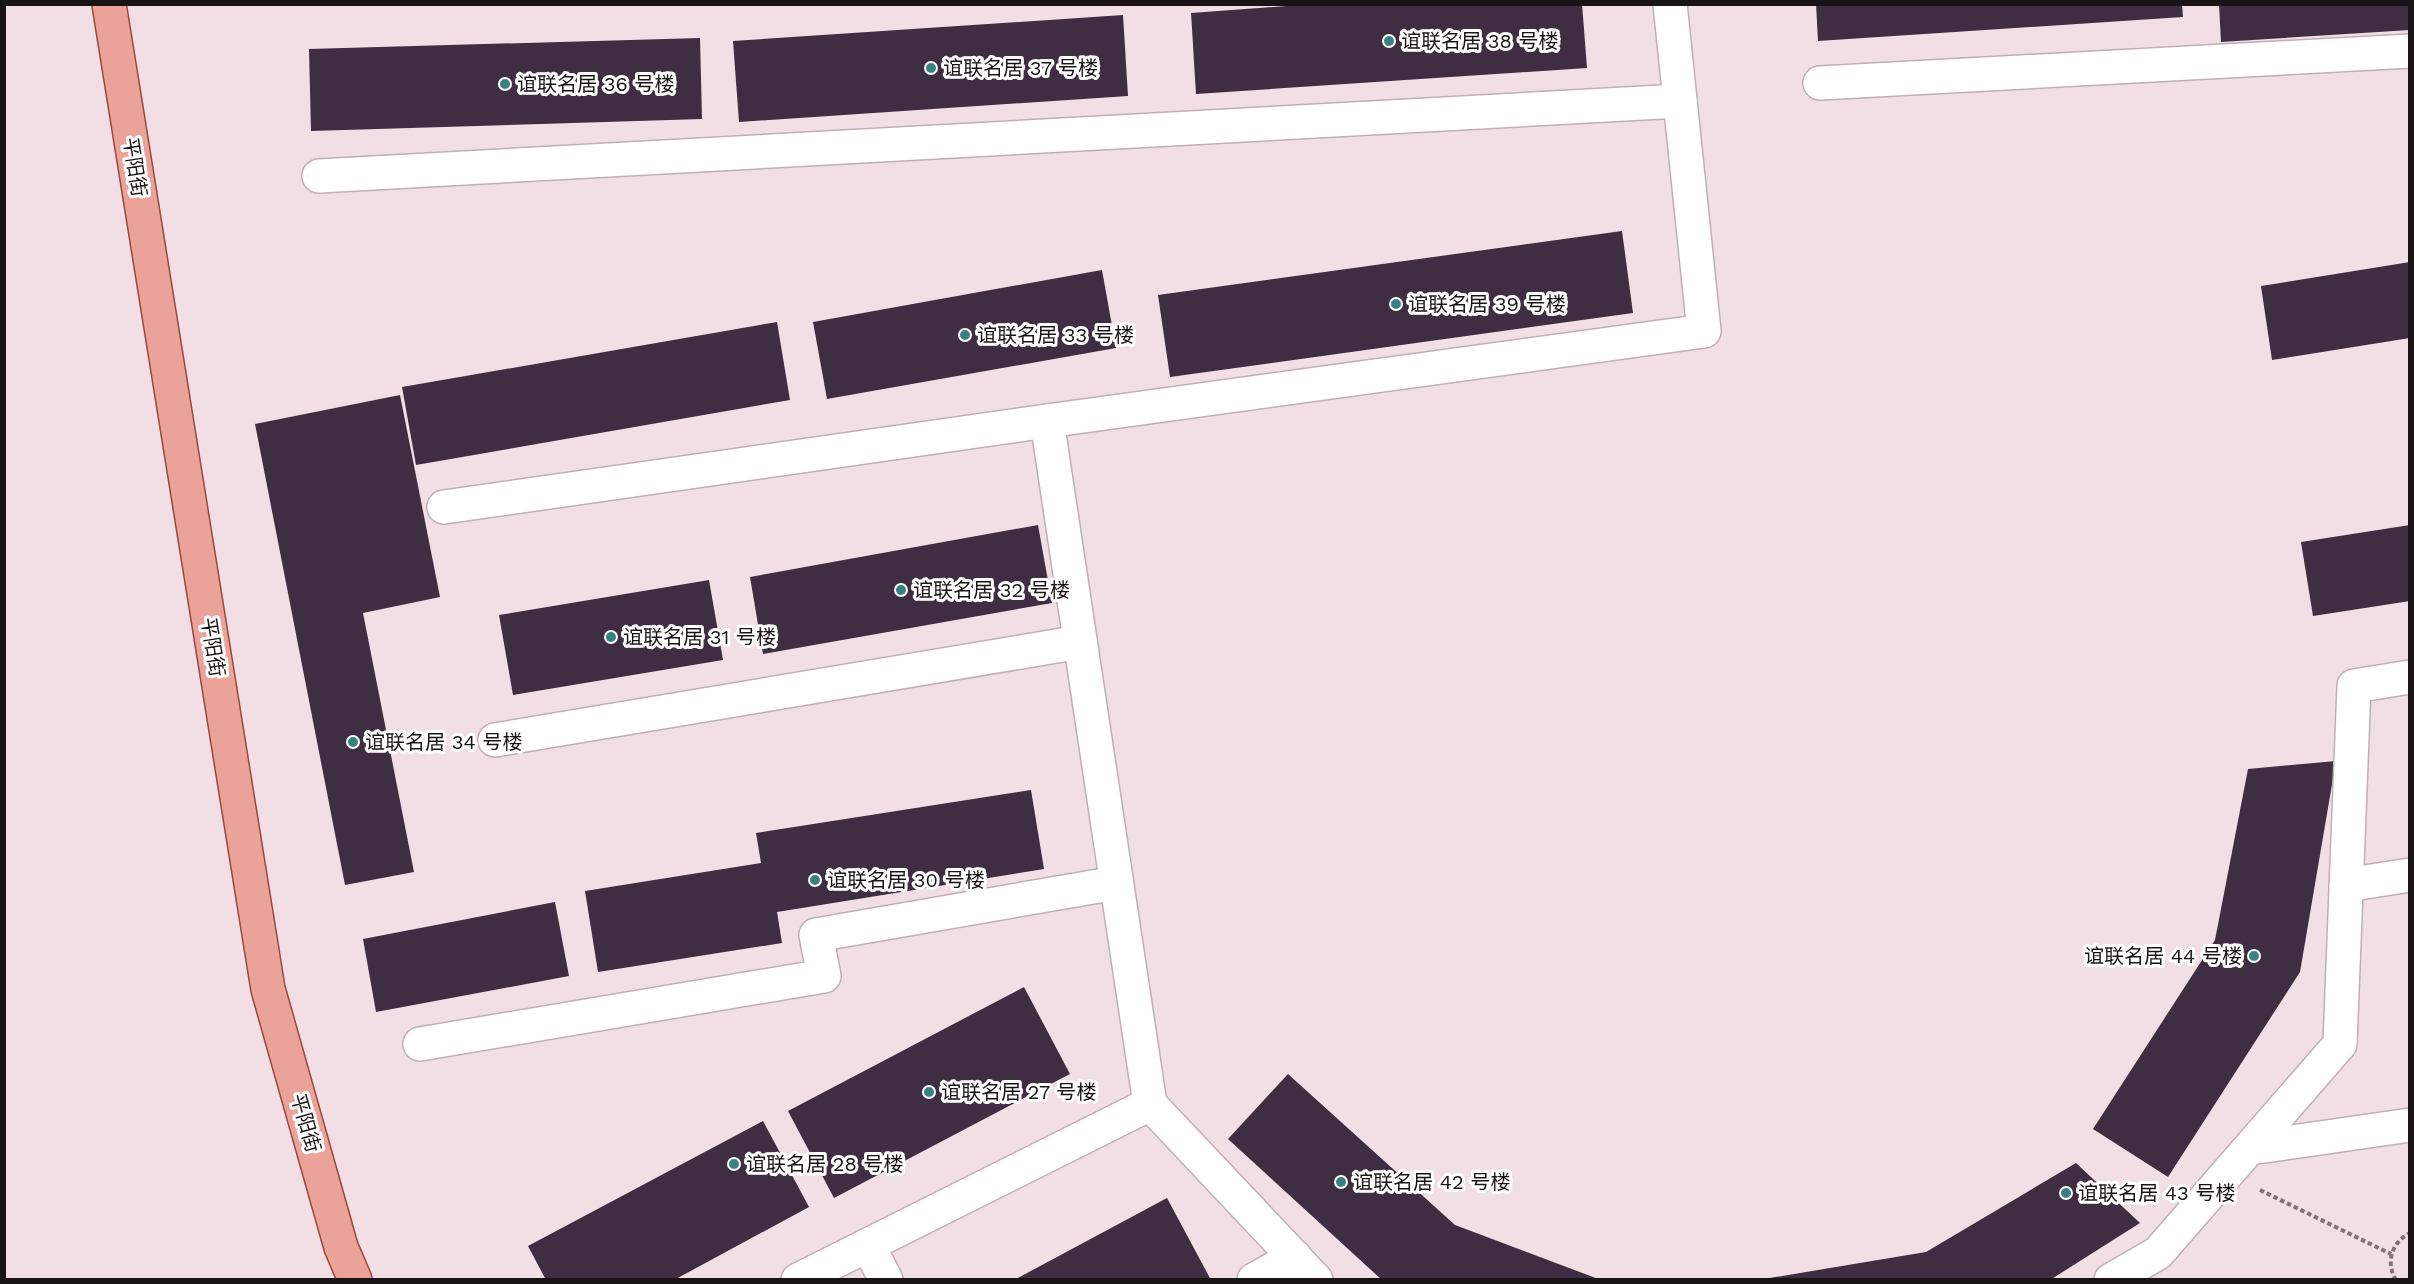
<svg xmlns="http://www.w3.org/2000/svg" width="2414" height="1284" font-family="'Work Sans','Noto Sans SC',sans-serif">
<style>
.building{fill:#3f2d41}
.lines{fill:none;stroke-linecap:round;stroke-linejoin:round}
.minor-casing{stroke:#c1afb5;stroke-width:36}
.major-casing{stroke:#99483e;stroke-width:36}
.path{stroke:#7f7377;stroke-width:4;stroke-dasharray:4.5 3;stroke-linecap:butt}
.minor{stroke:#fff;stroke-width:33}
.major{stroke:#eba298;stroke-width:33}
.poi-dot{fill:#388180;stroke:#fff;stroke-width:2}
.labels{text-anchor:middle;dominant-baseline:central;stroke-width:6;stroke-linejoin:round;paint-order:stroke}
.poi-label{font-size:20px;fill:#191315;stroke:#fff;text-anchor:start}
.street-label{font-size:20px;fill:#191315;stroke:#fff}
</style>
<rect width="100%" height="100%" fill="#f1dfe5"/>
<g class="building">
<path d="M1314,4H1582L1587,68L1196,94L1191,13Z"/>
<path d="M1816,4H2182L2183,17L1818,41Z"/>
<path d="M2219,4H2410V30L2221,42Z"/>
<path d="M1123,15L1128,96L739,122L733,41Z"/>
<path d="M700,38L702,119L311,131L309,49Z"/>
<path d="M1622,231L1633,313L1170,377L1158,295Z"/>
<path d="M2410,262V338L2272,360L2261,286Z"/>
<path d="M1102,270L1116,348L827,399L813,322Z"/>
<path d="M777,322L790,400L416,465L402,387Z"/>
<path d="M400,395L440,597L363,613L414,872L345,885L255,424Z"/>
<path d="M1038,525L1052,603L763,654L750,577Z"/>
<path d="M2410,525V601L2313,616L2301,542Z"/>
<path d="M709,580L723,660L513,695L499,615Z"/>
<path d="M2336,761L2300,972L2168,1177L2093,1129L2215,940L2248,769Z"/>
<path d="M1031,790L1044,869L777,912L782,943L598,972L585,891L761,863L756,833Z"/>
<path d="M555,902L569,976L376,1012L363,939Z"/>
<path d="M1024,987L1070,1074L834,1198L788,1111Z"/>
<path d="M1288,1074L1455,1225L1601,1280H1382L1228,1139Z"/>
<path d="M763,1121L809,1207L674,1280H546L528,1246Z"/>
<path d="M2076,1163L2140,1223L2050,1280H1758L1926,1252Z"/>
<path d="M1167,1198L1211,1280H1014Z"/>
</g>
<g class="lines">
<defs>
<g id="minor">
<path d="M1820,83L2410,51"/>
<path d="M319,176L1680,101"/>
<path d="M444,507L1047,421"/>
<path d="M495,740L1080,642"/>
<path d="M2346,885L2410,875"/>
<path d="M420,1044L824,976L816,935L1116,883"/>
<path d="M1150,1104L1047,421L1704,331L1670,4"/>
<path d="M2250,1148L2410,1125"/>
<path d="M868,1245L886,1280"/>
<path d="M798,1280L1150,1104L1316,1280"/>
<path d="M1254,1280L1295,1257"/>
<path d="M2111,1280L2158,1253L2340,1044L2354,686L2410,677"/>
</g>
<path id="major" d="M109,4L268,989L341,1247L355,1280"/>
</defs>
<use href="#minor" class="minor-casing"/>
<use href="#major" class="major-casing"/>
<g class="path">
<path d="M2260,1190L2391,1254"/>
<path d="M2396,1280C2385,1262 2392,1242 2410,1233"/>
</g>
<use href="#minor" class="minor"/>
<use href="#major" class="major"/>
</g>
<g class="poi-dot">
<circle cx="1389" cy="41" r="6"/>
<circle cx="931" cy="68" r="6"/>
<circle cx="505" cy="84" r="6"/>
<circle cx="1396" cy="304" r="6"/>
<circle cx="965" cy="335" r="6"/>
<circle cx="901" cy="590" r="6"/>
<circle cx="611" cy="637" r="6"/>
<circle cx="353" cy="742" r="6"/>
<circle cx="815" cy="880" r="6"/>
<circle cx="2254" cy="956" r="6"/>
<circle cx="929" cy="1092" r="6"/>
<circle cx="734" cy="1164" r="6"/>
<circle cx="1341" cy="1182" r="6"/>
<circle cx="2066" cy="1193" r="6"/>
</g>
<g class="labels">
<g class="poi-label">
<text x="1401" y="41">谊联名居 38 号楼</text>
<text x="943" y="68">谊联名居 37 号楼</text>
<text x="517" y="84">谊联名居 36 号楼</text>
<text x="1408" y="304">谊联名居 39 号楼</text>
<text x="977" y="335">谊联名居 33 号楼</text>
<text x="913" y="590">谊联名居 32 号楼</text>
<text x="623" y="637">谊联名居 31 号楼</text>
<text x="365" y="742">谊联名居 34 号楼</text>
<text x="827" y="880">谊联名居 30 号楼</text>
<text x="2242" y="956" text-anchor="end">谊联名居 44 号楼</text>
<text x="941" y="1092">谊联名居 27 号楼</text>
<text x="746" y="1164">谊联名居 28 号楼</text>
<text x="1353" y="1182">谊联名居 42 号楼</text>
<text x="2078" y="1193">谊联名居 43 号楼</text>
</g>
<g class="street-label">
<text transform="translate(135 167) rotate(81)">平阳街</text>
<text transform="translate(213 647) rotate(81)">平阳街</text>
<text transform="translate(306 1123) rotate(74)">平阳街</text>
</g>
</g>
<rect width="2414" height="1284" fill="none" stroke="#191315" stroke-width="12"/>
</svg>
